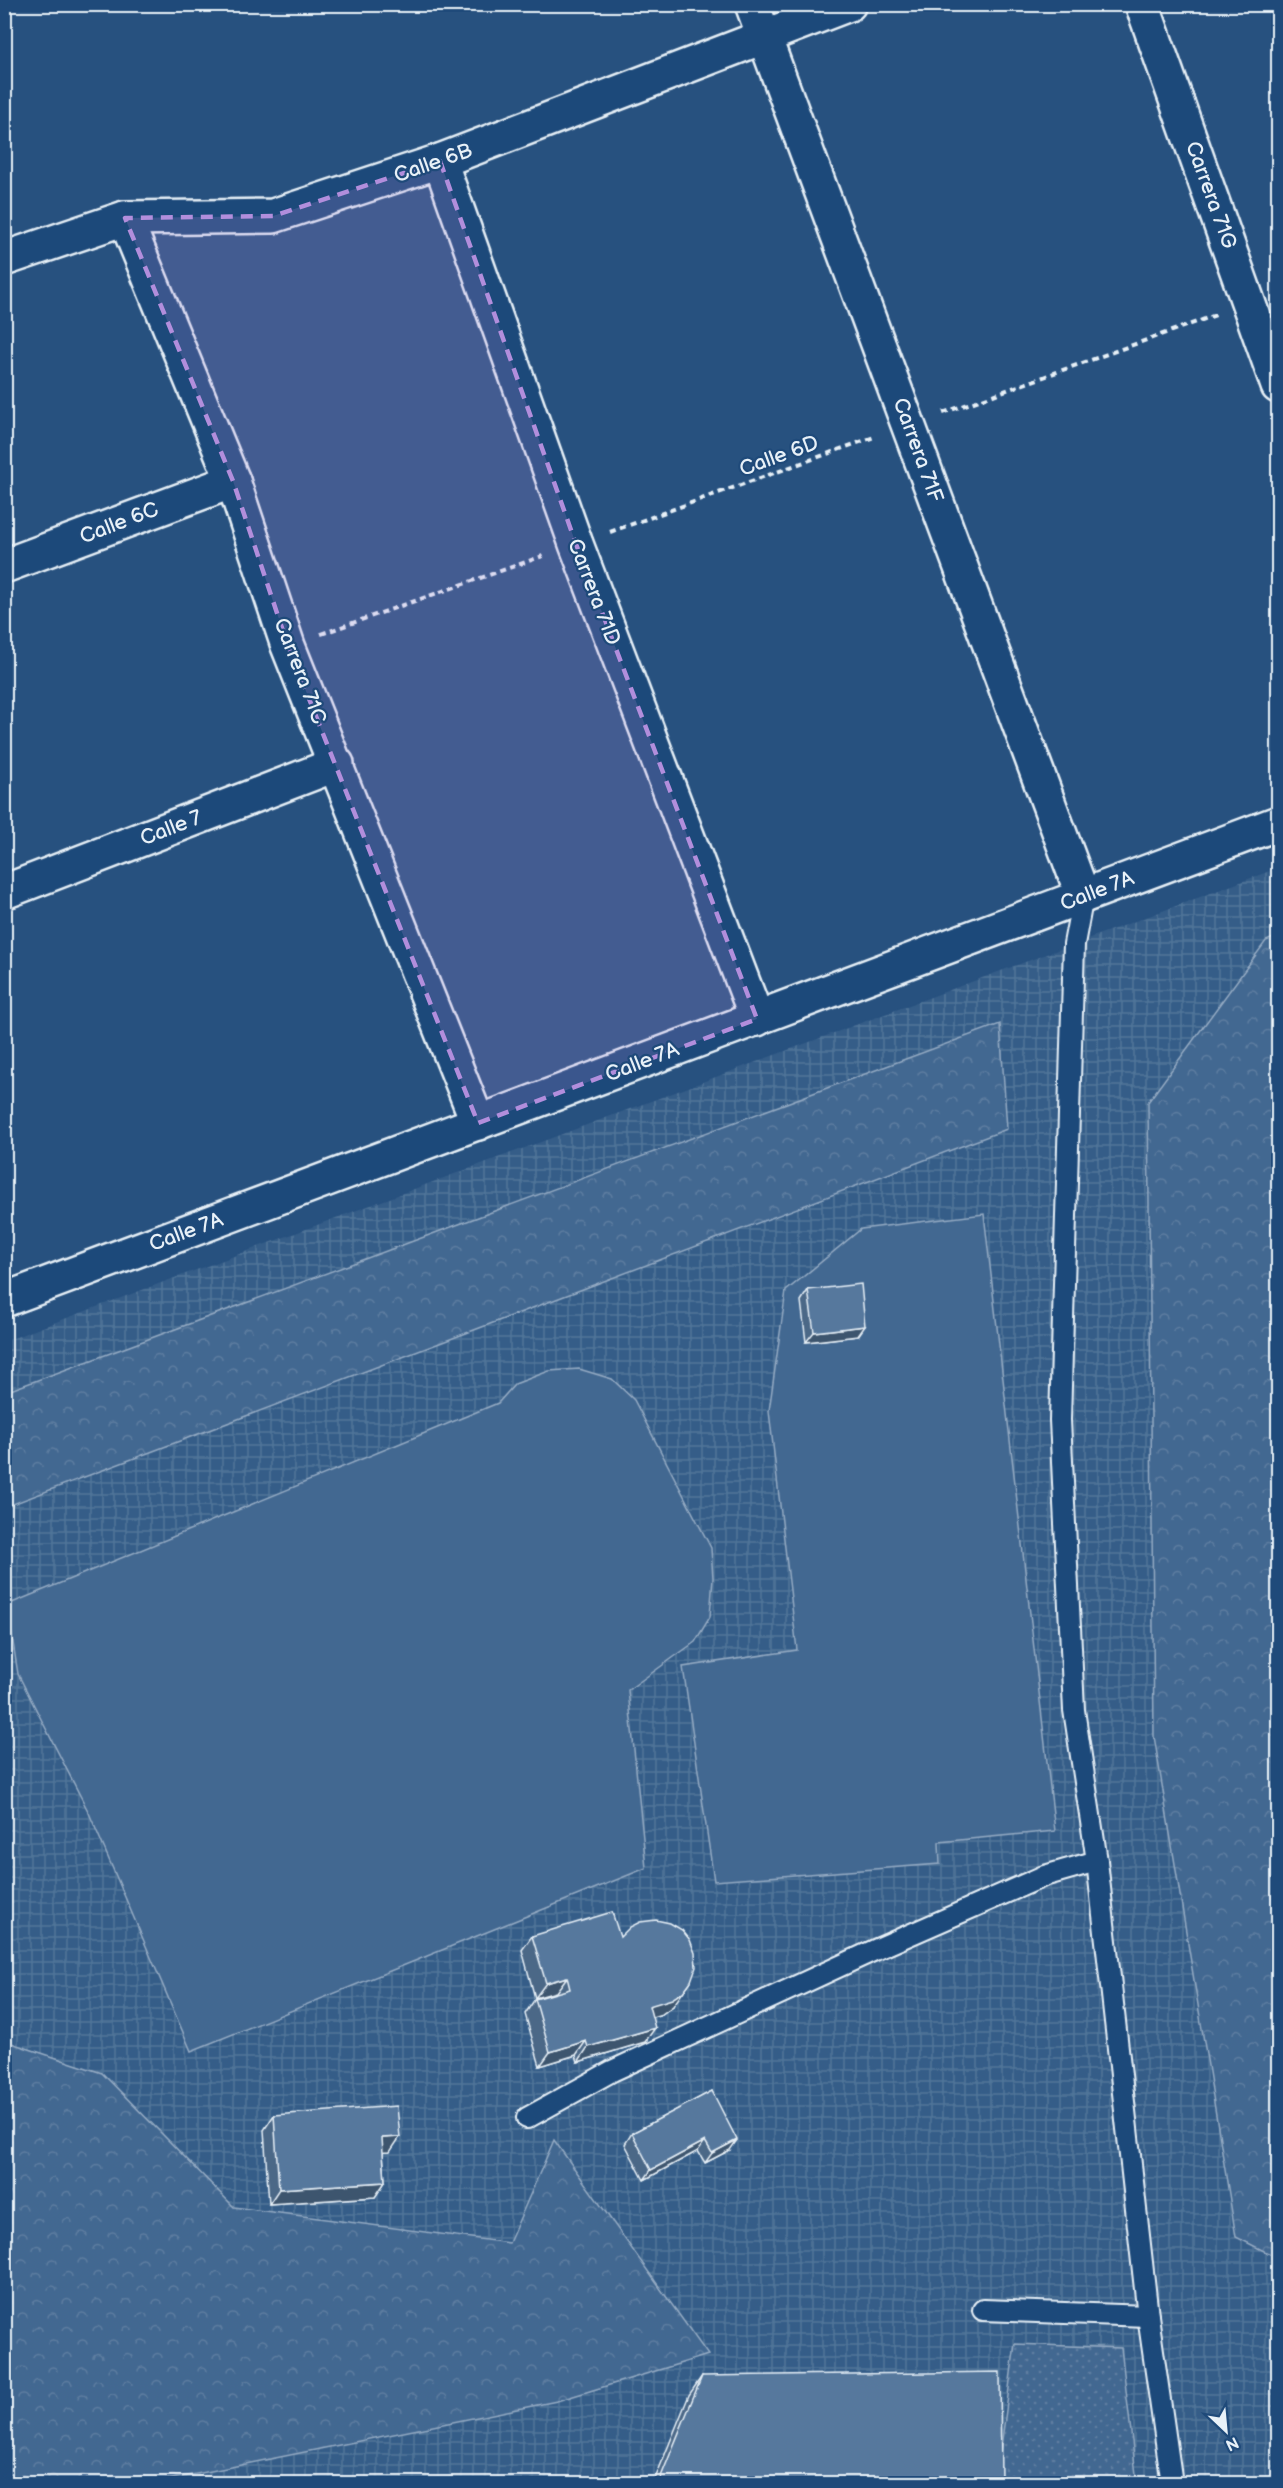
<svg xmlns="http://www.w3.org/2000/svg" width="1283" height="2488" font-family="'Balsamiq Sans',sans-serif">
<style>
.industrial{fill:url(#industrial-grid)}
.green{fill:#436891;stroke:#96acc4;stroke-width:1.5}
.forest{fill:url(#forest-crowns);stroke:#96acc4;stroke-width:1.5}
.park{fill:url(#park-dots);stroke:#96acc4;stroke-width:1.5}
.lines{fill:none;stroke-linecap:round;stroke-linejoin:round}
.service-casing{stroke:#e8f1f8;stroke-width:24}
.minor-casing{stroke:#e8f1f8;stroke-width:38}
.tertiary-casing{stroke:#e8f1f8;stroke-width:38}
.path{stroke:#e8f1f8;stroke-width:4;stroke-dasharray:6 4.5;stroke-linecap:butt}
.service{stroke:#1f4a7a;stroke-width:20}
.minor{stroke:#1f4a7a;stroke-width:33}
.tertiary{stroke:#1f4a7a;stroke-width:33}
.wall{fill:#4b6787;stroke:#e8f1f8;stroke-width:1.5}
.shaded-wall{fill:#3d546e;stroke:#e8f1f8;stroke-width:1.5}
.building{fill:#57789d;stroke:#e8f1f8;stroke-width:1.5}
.marked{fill:#b28edc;fill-opacity:0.2;stroke:#b28edc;stroke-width:4.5;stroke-dasharray:12 8;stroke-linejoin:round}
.labels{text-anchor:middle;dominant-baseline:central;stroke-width:4.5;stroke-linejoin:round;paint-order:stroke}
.street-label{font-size:21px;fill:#e8f1f8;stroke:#1f4a7a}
</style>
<defs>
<pattern id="industrial-grid" width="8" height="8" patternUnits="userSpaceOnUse" patternTransform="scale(1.5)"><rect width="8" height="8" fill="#355d88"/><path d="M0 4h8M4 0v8" fill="none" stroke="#52759a"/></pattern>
<pattern id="forest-crowns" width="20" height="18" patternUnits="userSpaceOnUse" patternTransform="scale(1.5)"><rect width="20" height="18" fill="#436891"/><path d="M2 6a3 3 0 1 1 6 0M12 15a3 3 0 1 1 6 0" fill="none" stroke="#5e7ea1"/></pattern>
<pattern id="park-dots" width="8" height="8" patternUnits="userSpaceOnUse" patternTransform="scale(1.5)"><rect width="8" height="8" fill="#436891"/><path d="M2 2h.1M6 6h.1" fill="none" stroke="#5e7ea1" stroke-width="1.8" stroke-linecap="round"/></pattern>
</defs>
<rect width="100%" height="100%" fill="#27517f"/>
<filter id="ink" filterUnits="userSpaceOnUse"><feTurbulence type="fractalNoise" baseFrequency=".0167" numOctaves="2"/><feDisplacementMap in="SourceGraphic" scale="12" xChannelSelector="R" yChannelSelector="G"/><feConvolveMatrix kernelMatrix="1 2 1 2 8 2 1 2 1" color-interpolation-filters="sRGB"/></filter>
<g filter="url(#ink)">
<path class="industrial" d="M1278,868V2483L5,2484V1341Z"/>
<g class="green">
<path d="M984,1214L1055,1831L939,1842L940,1864L714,1881L683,1667L797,1650L769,1411L786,1291L861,1229Z"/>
<path d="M579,1369L612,1379L634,1400L711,1548L713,1578L710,1617L695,1642L628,1690L646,1868L191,2051L89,1813L18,1674L7,1605L498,1403L515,1384L549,1371Z"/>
</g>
<g class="forest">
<path d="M1278,936V2258L1236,2237L1154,1736L1148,1102L1266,941Z"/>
<path d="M1000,1024L1007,1129L5,1507V1392Z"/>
<path d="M5,2041L102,2073L234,2207L509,2243L554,2140L708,2355L557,2401L152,2483H5Z"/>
</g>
<path class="park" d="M1015,2344L1121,2348L1137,2483L996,2484Z"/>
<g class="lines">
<defs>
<g id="service">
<path d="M1083,896L1074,944L1060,1420L1074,1710L1097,1861L1148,2316L1172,2484"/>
<path d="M527,2118L612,2071L877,1949L1044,1876L1097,1861"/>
<path d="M983,2310L1148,2316"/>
</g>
<g id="minor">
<path d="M1142,4L1278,386"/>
<path d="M440,161L576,544L757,1019"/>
<path d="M125,218L233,481L288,646L478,1123"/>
<path d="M4,259L125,218L273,216L440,161L849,4"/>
<path d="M4,566L233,481"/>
<path d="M4,892L337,764"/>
</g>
<g id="tertiary">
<path d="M752,4L1083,896"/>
<path d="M4,1300L1278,823"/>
</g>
</defs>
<use href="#service" class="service-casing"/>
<use href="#minor" class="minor-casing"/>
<use href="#tertiary" class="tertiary-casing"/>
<g class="path">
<path d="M943,413L1216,315"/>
<path d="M610,532L874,437"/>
<path d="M321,634L543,556"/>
</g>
<use href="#service" class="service"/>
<use href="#minor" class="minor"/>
<use href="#tertiary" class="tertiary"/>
</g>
<g class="wall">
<path d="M808,1290L858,1336L806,1342L801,1301Z"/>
<path d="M532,1936L620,1937L673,2006L662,2014L652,2017L645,2042L578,2062L576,2055L540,2066L525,2014L535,1999L557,1993L556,1992L535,1998L522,1950Z"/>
<path d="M712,2091L730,2150L705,2163L698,2151L644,2180L625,2144L632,2133Z"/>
<path d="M274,2115L390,2152H383L385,2182L375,2197L269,2204L264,2130Z"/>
<path d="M702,2376L1001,2484H653L689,2395Z"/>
</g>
<g class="shaded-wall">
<path d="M865,1326L858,1336L806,1342L814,1332Z"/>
<path d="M567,1977L556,1992L535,1998L546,1983Z"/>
<path d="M691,1981L673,2006L662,2014L639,2021L649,2006Z"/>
<path d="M655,2028L645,2042L578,2062L588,2047Z"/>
<path d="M586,2041L576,2055L540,2066L550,2052Z"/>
<path d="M400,2137L390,2152L372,2153L382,2138Z"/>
<path d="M737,2140L730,2150L705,2163L712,2153Z"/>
<path d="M705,2141L698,2151L644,2180L651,2170Z"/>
<path d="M385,2182L375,2197L269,2204L279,2189Z"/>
</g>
<g class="building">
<path d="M861,1284L865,1326L814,1332L808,1290Z"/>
<path d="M612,1912L620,1937L630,1927L640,1922L656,1920L670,1923L682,1930L690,1940L695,1953L696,1967L691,1981L683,1992L672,1999L649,2006L655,2028L588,2047L586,2041L550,2052L535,1999L570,1989L567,1977L546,1983L532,1936Z"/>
<path d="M712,2091L737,2140L712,2153L705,2141L651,2170L632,2133Z"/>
<path d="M397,2106L400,2137L382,2138L385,2182L279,2189L274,2115Z"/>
<path d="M1000,2372L1001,2484H658L702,2376Z"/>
</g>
</g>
<path class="marked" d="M440,161L576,544L757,1019L478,1123L288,646L233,481L125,218L273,216Z"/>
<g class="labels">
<g class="street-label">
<text transform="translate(433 163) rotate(-19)">Calle 6B</text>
<text transform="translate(1211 195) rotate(70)">Carrera 71G</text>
<text transform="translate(918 450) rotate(70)">Carrera 71F</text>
<text transform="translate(779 456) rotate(-20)">Calle 6D</text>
<text transform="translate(119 523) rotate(-21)">Calle 6C</text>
<text transform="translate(594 592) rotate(69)">Carrera 71D</text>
<text transform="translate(300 671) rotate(69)">Carrera 71C</text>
<text transform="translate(171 828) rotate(-21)">Calle 7</text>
<text transform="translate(1097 891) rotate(-21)">Calle 7A</text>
<text transform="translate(642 1062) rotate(-21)">Calle 7A</text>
<text transform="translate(186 1232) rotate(-20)">Calle 7A</text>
</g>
</g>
<rect width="1283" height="2488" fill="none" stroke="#1f4a7a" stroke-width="24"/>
<rect x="12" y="12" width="1259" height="2464" fill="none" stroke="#e8f1f8" stroke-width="2" filter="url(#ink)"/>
<g transform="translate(1226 2431) rotate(154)" stroke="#1f4a7a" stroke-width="4.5" paint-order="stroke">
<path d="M0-4.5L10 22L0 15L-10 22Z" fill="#e8f1f8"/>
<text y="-9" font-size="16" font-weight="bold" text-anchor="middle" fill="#e8f1f8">N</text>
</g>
</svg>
